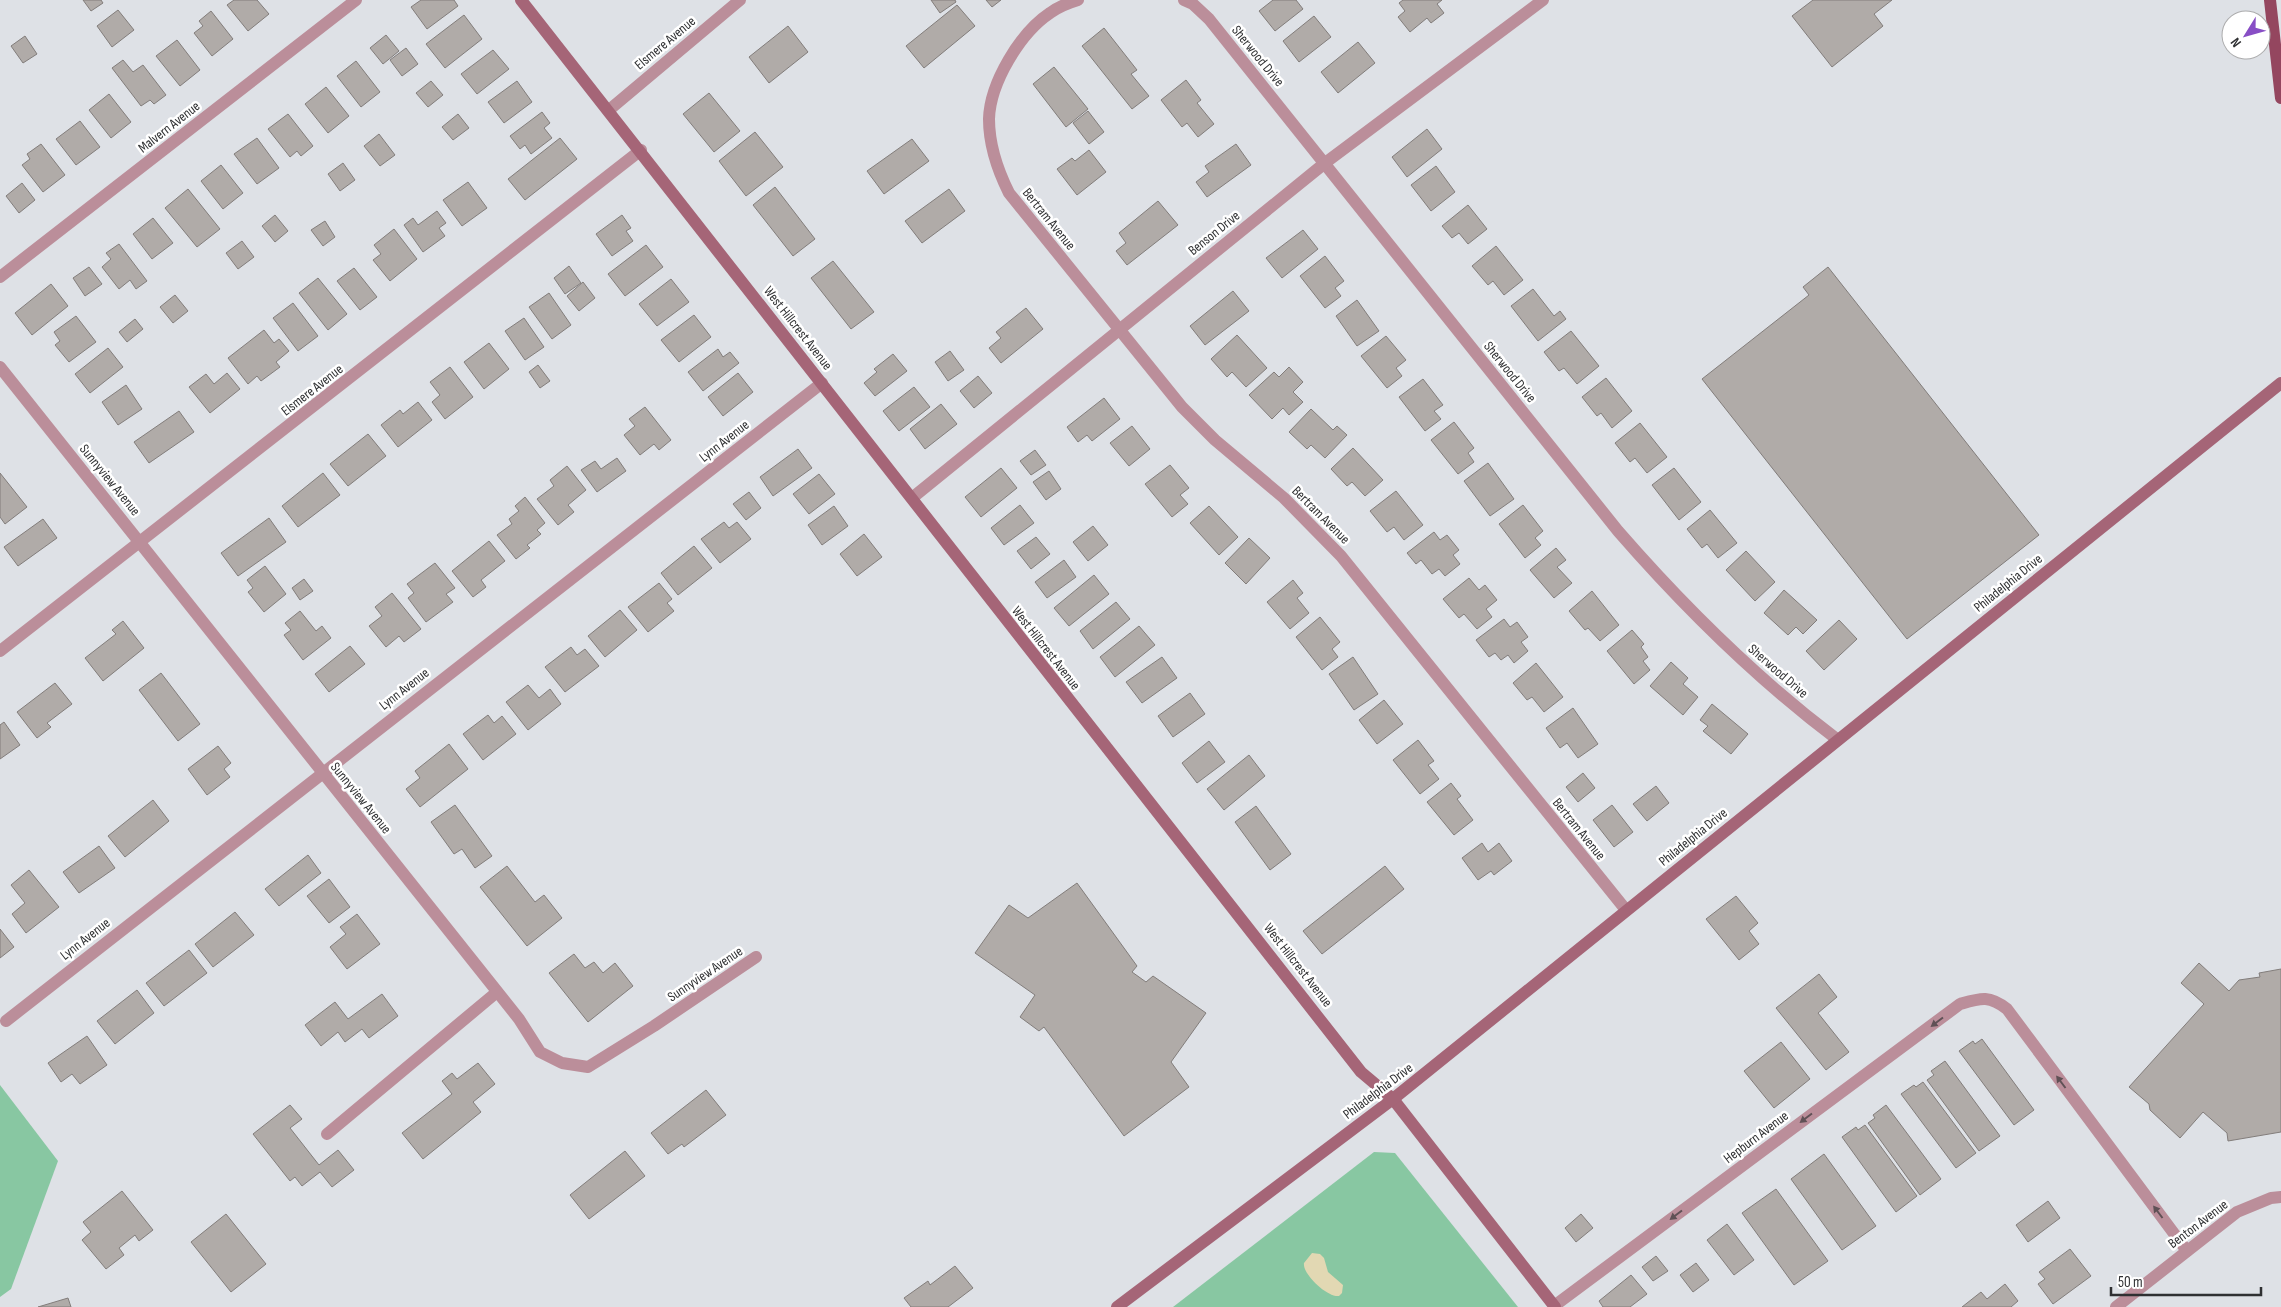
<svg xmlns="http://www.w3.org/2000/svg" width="2281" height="1307" font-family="'Sofia Sans Condensed',sans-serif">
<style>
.green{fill:#88c7a2}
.sand{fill:#e2d8b3}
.building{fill:#b0aba8;stroke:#827d7b}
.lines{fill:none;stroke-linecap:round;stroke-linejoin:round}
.street{stroke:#bb8e9a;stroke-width:12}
.secondary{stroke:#a56577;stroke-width:12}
.primary{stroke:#94465f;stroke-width:12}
.oneway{fill:#605156}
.labels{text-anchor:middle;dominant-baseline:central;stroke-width:5;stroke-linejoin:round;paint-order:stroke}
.street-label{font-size:14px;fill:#2f3032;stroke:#fff}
</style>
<rect width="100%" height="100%" fill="#dee1e6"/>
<g class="green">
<path d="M0,1085L58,1161L11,1289L0,1297Z"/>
<path d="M1374,1152L1395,1153L1518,1307H1173Z"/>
</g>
<path class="sand" d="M1312,1253L1320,1254L1324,1258L1328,1272L1343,1285L1342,1293L1339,1296C1328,1298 1302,1274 1304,1263Z"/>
<g class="building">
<path d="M83,0H101L103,3L91,11Z"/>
<path d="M234,0H257L269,14L248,31L227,5Z"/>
<path d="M421,0H454L458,6L427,29L411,7Z"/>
<path d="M931,0H955L956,2L940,13Z"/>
<path d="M986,0H1001L992,7Z"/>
<path d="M1273,0H1296L1303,9L1275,31L1259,11Z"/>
<path d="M1403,0H1442L1437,4L1444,13L1431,23L1427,18L1410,32L1398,17L1405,11L1399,3Z"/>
<path d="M1813,0H1892L1874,14L1883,26L1832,67L1792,16Z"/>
<path d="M957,5L975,26L924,68L906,46Z"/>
<path d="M118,10L134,30L112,47L97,26Z"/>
<path d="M211,11L233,39L212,56L194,33L203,26L199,21Z"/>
<path d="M464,15L482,39L445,68L426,44Z"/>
<path d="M1314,16L1331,37L1299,62L1283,41Z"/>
<path d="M788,26L808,52L769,83L749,57Z"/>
<path d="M1104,28L1137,70L1131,74L1149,96L1132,109L1082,46Z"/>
<path d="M386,35L399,51L383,64L370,48Z"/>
<path d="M25,36L37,54L23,63L11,46Z"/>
<path d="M177,40L200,70L180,86L156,56Z"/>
<path d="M1358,42L1375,63L1338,93L1321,72Z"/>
<path d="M406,48L418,64L402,76L390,60Z"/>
<path d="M493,50L509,69L477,94L461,74Z"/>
<path d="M123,60L133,72L143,65L166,95L154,104L150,100L141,106L112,68Z"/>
<path d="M356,61L380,92L361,107L337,76Z"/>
<path d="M1054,67L1088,109L1066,127L1033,84Z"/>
<path d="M1186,80L1201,100L1197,103L1214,124L1198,137L1187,123L1182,127L1161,100Z"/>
<path d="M431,81L443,95L428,107L416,93Z"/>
<path d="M517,81L532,102L504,123L488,102Z"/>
<path d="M326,87L349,116L328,133L305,104Z"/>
<path d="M709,93L740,131L714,152L683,114Z"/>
<path d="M109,94L131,122L111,138L89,110Z"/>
<path d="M1088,111L1104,132L1089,144L1073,123Z"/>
<path d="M542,112L550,123L544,128L552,138L531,154L525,145L520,149L510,136Z"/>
<path d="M288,114L313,146L301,156L297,151L290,157L268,129Z"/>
<path d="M458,114L469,128L453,140L442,127Z"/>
<path d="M80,121L100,147L76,165L56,139Z"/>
<path d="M1427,129L1442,149L1407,177L1392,157Z"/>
<path d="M755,132L783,167L746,196L719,161Z"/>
<path d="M379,134L395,155L380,166L364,146Z"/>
<path d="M257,138L279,168L257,184L234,154Z"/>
<path d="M560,138L577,159L525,200L508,179Z"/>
<path d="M912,139L929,161L884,194L867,171Z"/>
<path d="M41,144L65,175L43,192L22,165L30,159L27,154Z"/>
<path d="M1236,144L1251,165L1207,197L1196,182L1209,172L1205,166Z"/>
<path d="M1089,150L1106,172L1077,195L1057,169L1072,158L1075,161Z"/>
<path d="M343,163L355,180L340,191L328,174Z"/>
<path d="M221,165L243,193L223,209L201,181Z"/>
<path d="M1436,166L1455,192L1431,211L1411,185Z"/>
<path d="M468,182L487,208L462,226L443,200Z"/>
<path d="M22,183L35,200L19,213L6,196Z"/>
<path d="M775,187L815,239L793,256L753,205Z"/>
<path d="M188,189L220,229L197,247L165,208Z"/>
<path d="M949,189L965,211L922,243L905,221Z"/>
<path d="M1158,201L1178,225L1127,265L1116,251L1126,243L1119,233Z"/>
<path d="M1468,205L1487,229L1468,244L1459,233L1452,238L1442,226Z"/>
<path d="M437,211L446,223L439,228L445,236L423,252L404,225L413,218L418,225Z"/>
<path d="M275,215L288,231L275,242L262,226Z"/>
<path d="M622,215L631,228L626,231L633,241L612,256L596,234Z"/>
<path d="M153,218L173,243L152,259L133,234Z"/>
<path d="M325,221L335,237L323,246L311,230Z"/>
<path d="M394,229L417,259L390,281L373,260L381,254L374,245Z"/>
<path d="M1303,230L1318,249L1282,278L1266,258Z"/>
<path d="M242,241L254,257L238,269L226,253Z"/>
<path d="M119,244L147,281L136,289L130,280L119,289L102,267L111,259L106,253Z"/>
<path d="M646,245L663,267L625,296L608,274Z"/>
<path d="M1496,246L1523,280L1504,295L1493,281L1488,285L1472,266Z"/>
<path d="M1325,256L1344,281L1335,288L1341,296L1325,308L1300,276Z"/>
<path d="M833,261L874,312L851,329L811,278Z"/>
<path d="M569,266L581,283L565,294L554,278Z"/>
<path d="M89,267L102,284L85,296L73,278Z"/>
<path d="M1828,267L2039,535L1907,639L1702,379L1809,295L1803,287Z"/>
<path d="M354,268L377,297L360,310L337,281Z"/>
<path d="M318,278L347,314L328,330L299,293Z"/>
<path d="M671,279L689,302L657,326L639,304Z"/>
<path d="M583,282L595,298L579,311L567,296Z"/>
<path d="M51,284L68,306L32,335L15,313Z"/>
<path d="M1533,289L1554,316L1560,311L1566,319L1538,341L1511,306Z"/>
<path d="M1233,291L1249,311L1205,345L1190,326Z"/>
<path d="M549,293L571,325L552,339L529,307Z"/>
<path d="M175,295L188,311L173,323L160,307Z"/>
<path d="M1357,300L1379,331L1357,346L1336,316Z"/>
<path d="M293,303L318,336L298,351L273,318Z"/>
<path d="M1026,308L1043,329L1001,363L989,348L1001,338L996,332Z"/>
<path d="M694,315L711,337L679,362L661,340Z"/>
<path d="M76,316L96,342L69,362L55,345L60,341L54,332Z"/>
<path d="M524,318L544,347L525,360L505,331Z"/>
<path d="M135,319L143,329L127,342L119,332Z"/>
<path d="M264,330L274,343L279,339L289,351L276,362L280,367L261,381L257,376L248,384L228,358Z"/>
<path d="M1571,331L1599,366L1577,384L1564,368L1559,371L1544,352Z"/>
<path d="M1237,335L1267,368L1246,387L1232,372L1227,377L1211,359Z"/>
<path d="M1386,336L1406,360L1396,368L1402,376L1387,388L1361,356Z"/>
<path d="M489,343L509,369L484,389L464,362Z"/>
<path d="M108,348L123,367L90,393L75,374Z"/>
<path d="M718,349L723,357L730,352L739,363L703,391L688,372Z"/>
<path d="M950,351L964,370L948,381L935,362Z"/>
<path d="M893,354L907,371L875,396L864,383L877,372L874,369Z"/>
<path d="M538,365L550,381L540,388L529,372Z"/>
<path d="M450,367L473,397L445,419L432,402L440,395L430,382Z"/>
<path d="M1289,367L1303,382L1293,392L1303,402L1289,415L1283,408L1272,419L1249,395L1274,372L1279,377Z"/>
<path d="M227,373L240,389L210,413L189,387L206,374L214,384Z"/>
<path d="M738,373L753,392L723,416L708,397Z"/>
<path d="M978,376L992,393L974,408L960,391Z"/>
<path d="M1606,378L1632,411L1612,428L1601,413L1597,416L1582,397Z"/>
<path d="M1423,379L1443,405L1434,411L1441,419L1425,431L1399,397Z"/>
<path d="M126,385L142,409L118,425L102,402Z"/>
<path d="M914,387L930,407L899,431L883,411Z"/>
<path d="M1104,398L1120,419L1092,441L1087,435L1078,442L1067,427Z"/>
<path d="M418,402L432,420L398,447L381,425L400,410L403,414Z"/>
<path d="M941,404L957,424L925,449L910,429Z"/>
<path d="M645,407L671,440L659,450L654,444L640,455L624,435L635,426L629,419Z"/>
<path d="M1311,409L1333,430L1337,426L1347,435L1325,458L1311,445L1307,449L1289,432Z"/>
<path d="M179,411L194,432L149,463L134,442Z"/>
<path d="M1454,422L1474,448L1468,453L1474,462L1458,474L1431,440Z"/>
<path d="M1640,423L1667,457L1647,473L1635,458L1630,462L1615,443Z"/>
<path d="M1132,426L1150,449L1129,466L1110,443Z"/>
<path d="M368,434L386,456L348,486L330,464Z"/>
<path d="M1353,448L1383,480L1365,496L1352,482L1347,486L1331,469Z"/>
<path d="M798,449L812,468L773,496L760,477Z"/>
<path d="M1035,450L1046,465L1031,475L1020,461Z"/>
<path d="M617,458L626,471L597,492L581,470L595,461L601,469Z"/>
<path d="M1488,463L1514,499L1490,516L1464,481Z"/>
<path d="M1170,465L1189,488L1180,495L1188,504L1172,517L1145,484Z"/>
<path d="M567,466L586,490L568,505L574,512L558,525L537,499L554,486L550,480Z"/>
<path d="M1001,468L1017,488L981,517L965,497Z"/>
<path d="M1674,468L1701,502L1679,520L1652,485Z"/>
<path d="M1049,471L1061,489L1046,500L1033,482Z"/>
<path d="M0,473L27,507L5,524L0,517Z"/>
<path d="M323,473L340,495L298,527L282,506Z"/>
<path d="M819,474L835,494L809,514L793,494Z"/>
<path d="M1396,491L1423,525L1404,540L1394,527L1387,532L1370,511Z"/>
<path d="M749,492L761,508L746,520L733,504Z"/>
<path d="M525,497L545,523L537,530L541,534L527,545L530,548L516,559L497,535L512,524L509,519L519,511L515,506Z"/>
<path d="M1020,505L1034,523L1004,545L991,528Z"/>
<path d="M1523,505L1543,531L1535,538L1541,545L1525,558L1499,524Z"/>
<path d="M834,506L848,526L822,545L808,525Z"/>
<path d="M1209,506L1238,537L1219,555L1190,523Z"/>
<path d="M1710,510L1737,543L1718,558L1707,544L1702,548L1687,529Z"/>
<path d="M269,518L286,542L238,576L221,553Z"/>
<path d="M43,519L57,538L18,566L4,547Z"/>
<path d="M724,522L729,528L737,522L751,539L720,563L701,539Z"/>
<path d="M1093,526L1108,545L1088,561L1073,542Z"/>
<path d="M1434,532L1440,540L1447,535L1459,550L1453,555L1460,564L1445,576L1439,569L1432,574L1421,560L1416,564L1407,553Z"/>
<path d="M864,534L882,557L857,576L840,554Z"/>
<path d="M1036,537L1050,554L1031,569L1017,551Z"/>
<path d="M1249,538L1270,558L1246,584L1225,563Z"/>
<path d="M489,541L505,561L481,580L486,587L473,597L452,571Z"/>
<path d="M694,546L712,568L678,595L661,573Z"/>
<path d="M1556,548L1566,560L1557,567L1572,583L1554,598L1530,570Z"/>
<path d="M1746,551L1775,582L1755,601L1726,570Z"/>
<path d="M1064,560L1076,577L1047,598L1035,582Z"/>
<path d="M435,563L455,588L446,594L453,602L426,622L408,598L414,593L407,584Z"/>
<path d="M265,566L286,594L264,612L248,592L253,588L247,580Z"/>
<path d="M1094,575L1109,594L1069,626L1054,608Z"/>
<path d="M1469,578L1479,590L1485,585L1497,600L1486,609L1492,617L1477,629L1464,614L1459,618L1443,599Z"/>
<path d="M304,579L313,591L300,600L292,588Z"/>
<path d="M1293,580L1303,593L1297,598L1309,613L1290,629L1267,602Z"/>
<path d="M659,583L672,599L667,603L674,611L648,632L628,607Z"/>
<path d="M1784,590L1817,620L1803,634L1796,627L1788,635L1764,613Z"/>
<path d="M1592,591L1619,625L1600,641L1588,628L1585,630L1569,611Z"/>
<path d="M392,593L421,629L404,642L399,636L386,647L369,626L382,616L375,607Z"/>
<path d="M1116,602L1130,619L1093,649L1080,631Z"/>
<path d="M620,610L637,630L605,657L588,636Z"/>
<path d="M300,611L316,631L322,626L331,638L303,660L284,635L291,630L285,623Z"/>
<path d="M1320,617L1340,642L1332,649L1338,657L1322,670L1296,637Z"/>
<path d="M1504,619L1510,627L1517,622L1528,637L1521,642L1528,651L1514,663L1508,655L1501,660L1495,653L1489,657L1476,640Z"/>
<path d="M1839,620L1857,639L1824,670L1806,651Z"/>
<path d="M123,621L144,648L103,681L85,658L116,634L112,630Z"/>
<path d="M1139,626L1155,645L1115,677L1100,657Z"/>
<path d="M1632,630L1644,644L1641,647L1648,657L1643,661L1650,670L1634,684L1607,651Z"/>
<path d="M350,646L365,664L329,692L315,674Z"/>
<path d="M571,647L577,655L585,649L599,666L565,692L545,667Z"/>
<path d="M1162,657L1177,678L1142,703L1126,682Z"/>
<path d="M1353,657L1378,694L1354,710L1329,674Z"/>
<path d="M1671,662L1688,678L1683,684L1698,697L1683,715L1650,686Z"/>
<path d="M1536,663L1563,697L1544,712L1532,697L1527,700L1513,683Z"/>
<path d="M161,673L200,724L178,741L139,690Z"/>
<path d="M55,683L72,704L47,723L51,727L37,738L17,712Z"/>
<path d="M528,685L539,698L550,689L561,704L528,730L506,702Z"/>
<path d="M1190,693L1205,714L1173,737L1158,716Z"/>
<path d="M1384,700L1403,724L1377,744L1359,720Z"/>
<path d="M1712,704L1748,734L1731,754L1703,731L1708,726L1700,720Z"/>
<path d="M1573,708L1598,744L1578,758L1567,743L1560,748L1546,728Z"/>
<path d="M488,715L494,723L502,716L516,734L483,760L463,734Z"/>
<path d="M4,722L20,745L0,759V725Z"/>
<path d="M1418,740L1434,761L1428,765L1439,779L1420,794L1393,760Z"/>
<path d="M1209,741L1225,762L1197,783L1182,763Z"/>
<path d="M449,744L468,769L420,807L406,789L420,778L415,771Z"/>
<path d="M218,746L231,763L224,769L230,777L207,795L188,769Z"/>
<path d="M1249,755L1265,776L1224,810L1207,789Z"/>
<path d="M1583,773L1595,788L1578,802L1566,787Z"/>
<path d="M1451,783L1461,796L1457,799L1473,820L1454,835L1427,802Z"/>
<path d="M1656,786L1669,803L1647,821L1633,804Z"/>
<path d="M153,800L169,821L125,857L108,836Z"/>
<path d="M455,805L492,856L475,868L462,849L454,854L431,822Z"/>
<path d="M1612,805L1633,832L1614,847L1593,820Z"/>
<path d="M1256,806L1291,854L1270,870L1235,822Z"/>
<path d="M1482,843L1488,852L1499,843L1512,861L1494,875L1491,871L1478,880L1462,858Z"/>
<path d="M99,846L115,868L79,893L63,872Z"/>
<path d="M308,855L321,873L279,906L265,889Z"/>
<path d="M507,866L535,902L544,895L562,918L527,946L480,887Z"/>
<path d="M1385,866L1404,889L1322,954L1303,931Z"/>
<path d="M29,870L59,907L26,933L12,914L25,903L11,885Z"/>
<path d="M329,879L350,907L329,923L307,896Z"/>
<path d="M1077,883L1137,966L1132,972L1146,982L1153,976L1206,1013L1171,1062L1189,1087L1124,1136L1044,1027L1039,1031L1020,1017L1035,995L975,953L1009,905L1028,918Z"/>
<path d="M1736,896L1758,923L1749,931L1759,944L1739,960L1706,919Z"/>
<path d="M235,912L254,935L213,967L195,944Z"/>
<path d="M357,914L380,944L347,969L330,947L346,934L340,927Z"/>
<path d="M0,929L14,947L0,958Z"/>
<path d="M189,950L207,973L164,1006L146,983Z"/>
<path d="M574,954L585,968L594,962L603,973L615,963L633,986L588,1022L549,973Z"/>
<path d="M2199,963L2229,991L2239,980L2260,977L2259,973L2281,969V1132L2228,1141L2227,1133L2203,1112L2180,1138L2150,1110L2149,1104L2129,1087L2204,1004L2181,983Z"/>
<path d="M1819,974L1837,997L1818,1013L1849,1052L1826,1070L1776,1008Z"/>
<path d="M137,990L154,1013L115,1044L97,1021Z"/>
<path d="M382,994L398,1016L369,1038L362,1029L345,1042L338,1032L321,1046L305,1025L335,1002L348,1019Z"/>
<path d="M87,1036L107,1065L80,1084L72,1074L61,1082L48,1063Z"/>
<path d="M1982,1039L2034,1110L2014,1125L1959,1051L1973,1041L1975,1044Z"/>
<path d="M1781,1042L1810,1079L1774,1108L1744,1071Z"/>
<path d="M1945,1061L2000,1136L1979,1151L1927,1080L1934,1075L1931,1071Z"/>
<path d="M478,1063L495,1084L473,1102L481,1112L423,1159L402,1133L452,1094L442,1081L452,1073L457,1079Z"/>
<path d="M1923,1082L1976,1153L1956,1168L1901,1094L1914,1085L1916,1087Z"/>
<path d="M706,1090L726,1115L684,1147L682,1144L668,1154L651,1133Z"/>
<path d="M290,1105L302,1119L290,1128L319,1165L338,1150L354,1170L332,1187L320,1172L302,1186L295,1177L290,1181L253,1134Z"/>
<path d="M1886,1105L1941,1179L1920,1195L1868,1123L1875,1118L1873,1115Z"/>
<path d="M1865,1125L1917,1196L1896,1212L1842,1137L1856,1127L1858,1130Z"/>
<path d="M625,1151L645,1176L589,1219L570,1195Z"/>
<path d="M1824,1154L1876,1226L1842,1250L1791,1179Z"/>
<path d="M1776,1189L1828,1261L1794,1285L1742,1213Z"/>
<path d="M122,1191L153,1230L139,1241L135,1235L119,1248L124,1255L106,1269L82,1240L91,1232L83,1222Z"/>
<path d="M2048,1201L2060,1218L2028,1242L2016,1225Z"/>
<path d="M226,1214L266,1264L231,1292L191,1242Z"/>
<path d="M1581,1214L1593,1228L1576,1242L1565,1228Z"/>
<path d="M1727,1224L1754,1260L1734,1275L1707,1240Z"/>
<path d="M2070,1249L2091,1276L2053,1304L2038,1284L2045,1279L2039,1272Z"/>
<path d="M1656,1256L1668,1271L1653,1281L1642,1267Z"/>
<path d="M1696,1263L1709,1280L1693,1292L1680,1275Z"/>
<path d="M955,1266L973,1288L948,1307H911L904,1298L928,1281L930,1285Z"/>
<path d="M1631,1275L1647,1294L1630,1307H1603L1599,1301Z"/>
<path d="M2005,1284L2018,1301L2011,1307H1962L1981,1292L1987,1299Z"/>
<path d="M68,1298L71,1307H38Z"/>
</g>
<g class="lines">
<g class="street">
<path d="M1078,0C1068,3 1058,7 1050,13C1020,33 990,83 989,119C989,144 998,171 1009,193L1182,407L1215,440L1284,498L1341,556L1626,910"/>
<path d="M1184,0L1193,4L1209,19L1618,531C1685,608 1757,679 1838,740"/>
<path d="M609,110L740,0"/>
<path d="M0,277L356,0"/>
<path d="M0,367L519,1019L540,1052L562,1063L588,1067L654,1026L756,957"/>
<path d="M912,498L1325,163L1543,0"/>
<path d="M0,651L641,150"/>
<path d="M6,1021L822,383"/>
<path d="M327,1134L497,992"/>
<path d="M1554,1306L1960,1004C1981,998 1989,995 2007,1009L2187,1251"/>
<path d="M2116,1307L2237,1212L2271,1198L2281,1197"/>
</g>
<g class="secondary">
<path d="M521,0L1361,1072L1393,1099L1555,1307"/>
<path d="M1117,1307L1393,1099L2281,383"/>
</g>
<path class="primary" d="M2270,0L2281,98"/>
</g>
<defs><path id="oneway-solid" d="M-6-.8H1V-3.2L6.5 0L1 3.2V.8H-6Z" transform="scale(1.25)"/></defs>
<g class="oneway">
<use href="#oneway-solid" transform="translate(1937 1022) rotate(143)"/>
<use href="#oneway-solid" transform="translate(2061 1082) rotate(-127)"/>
<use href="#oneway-solid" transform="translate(1806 1118) rotate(143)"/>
<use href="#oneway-solid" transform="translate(2158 1212) rotate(-127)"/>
<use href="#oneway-solid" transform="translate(1676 1215) rotate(143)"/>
</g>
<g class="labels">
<g class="street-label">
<text transform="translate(665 43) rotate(-40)">Elsmere Avenue</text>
<text transform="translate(1258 56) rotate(51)">Sherwood Drive</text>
<text transform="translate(169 127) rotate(-38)">Malvern Avenue</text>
<text transform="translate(1049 219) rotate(51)">Bertram Avenue</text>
<text transform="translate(1214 233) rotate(-39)">Benson Drive</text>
<text transform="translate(798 328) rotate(52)">West Hillcrest Avenue</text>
<text transform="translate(1510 372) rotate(51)">Sherwood Drive</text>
<text transform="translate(312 390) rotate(-38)">Elsmere Avenue</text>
<text transform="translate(724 441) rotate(-38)">Lynn Avenue</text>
<text transform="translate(110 480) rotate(51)">Sunnyview Avenue</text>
<text transform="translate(1321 515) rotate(45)">Bertram Avenue</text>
<text transform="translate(2008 583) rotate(-39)">Philadelphia Drive</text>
<text transform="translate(1046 648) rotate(52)">West Hillcrest Avenue</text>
<text transform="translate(1778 671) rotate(41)">Sherwood Drive</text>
<text transform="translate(404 689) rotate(-38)">Lynn Avenue</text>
<text transform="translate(361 798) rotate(51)">Sunnyview Avenue</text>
<text transform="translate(1579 829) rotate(51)">Bertram Avenue</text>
<text transform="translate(1693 837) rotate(-39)">Philadelphia Drive</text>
<text transform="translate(85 939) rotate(-38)">Lynn Avenue</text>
<text transform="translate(1298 965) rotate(52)">West Hillcrest Avenue</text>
<text transform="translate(705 974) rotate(-34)">Sunnyview Avenue</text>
<text transform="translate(1378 1091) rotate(-37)">Philadelphia Drive</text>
<text transform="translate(1756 1137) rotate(-37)">Hepburn Avenue</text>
<text transform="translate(2198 1224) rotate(-37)">Benton Avenue</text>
</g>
</g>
<g transform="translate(2246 35) rotate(233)"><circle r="24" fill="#ffffff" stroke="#acacad"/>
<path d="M0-4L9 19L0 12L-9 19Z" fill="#884ec5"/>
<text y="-8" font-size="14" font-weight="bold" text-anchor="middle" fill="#2f3032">N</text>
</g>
<path d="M2111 1287v8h150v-8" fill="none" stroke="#2f3032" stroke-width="2.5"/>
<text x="2118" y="1287" font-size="15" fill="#2f3032" stroke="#ffffff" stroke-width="4" paint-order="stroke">50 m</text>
</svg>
